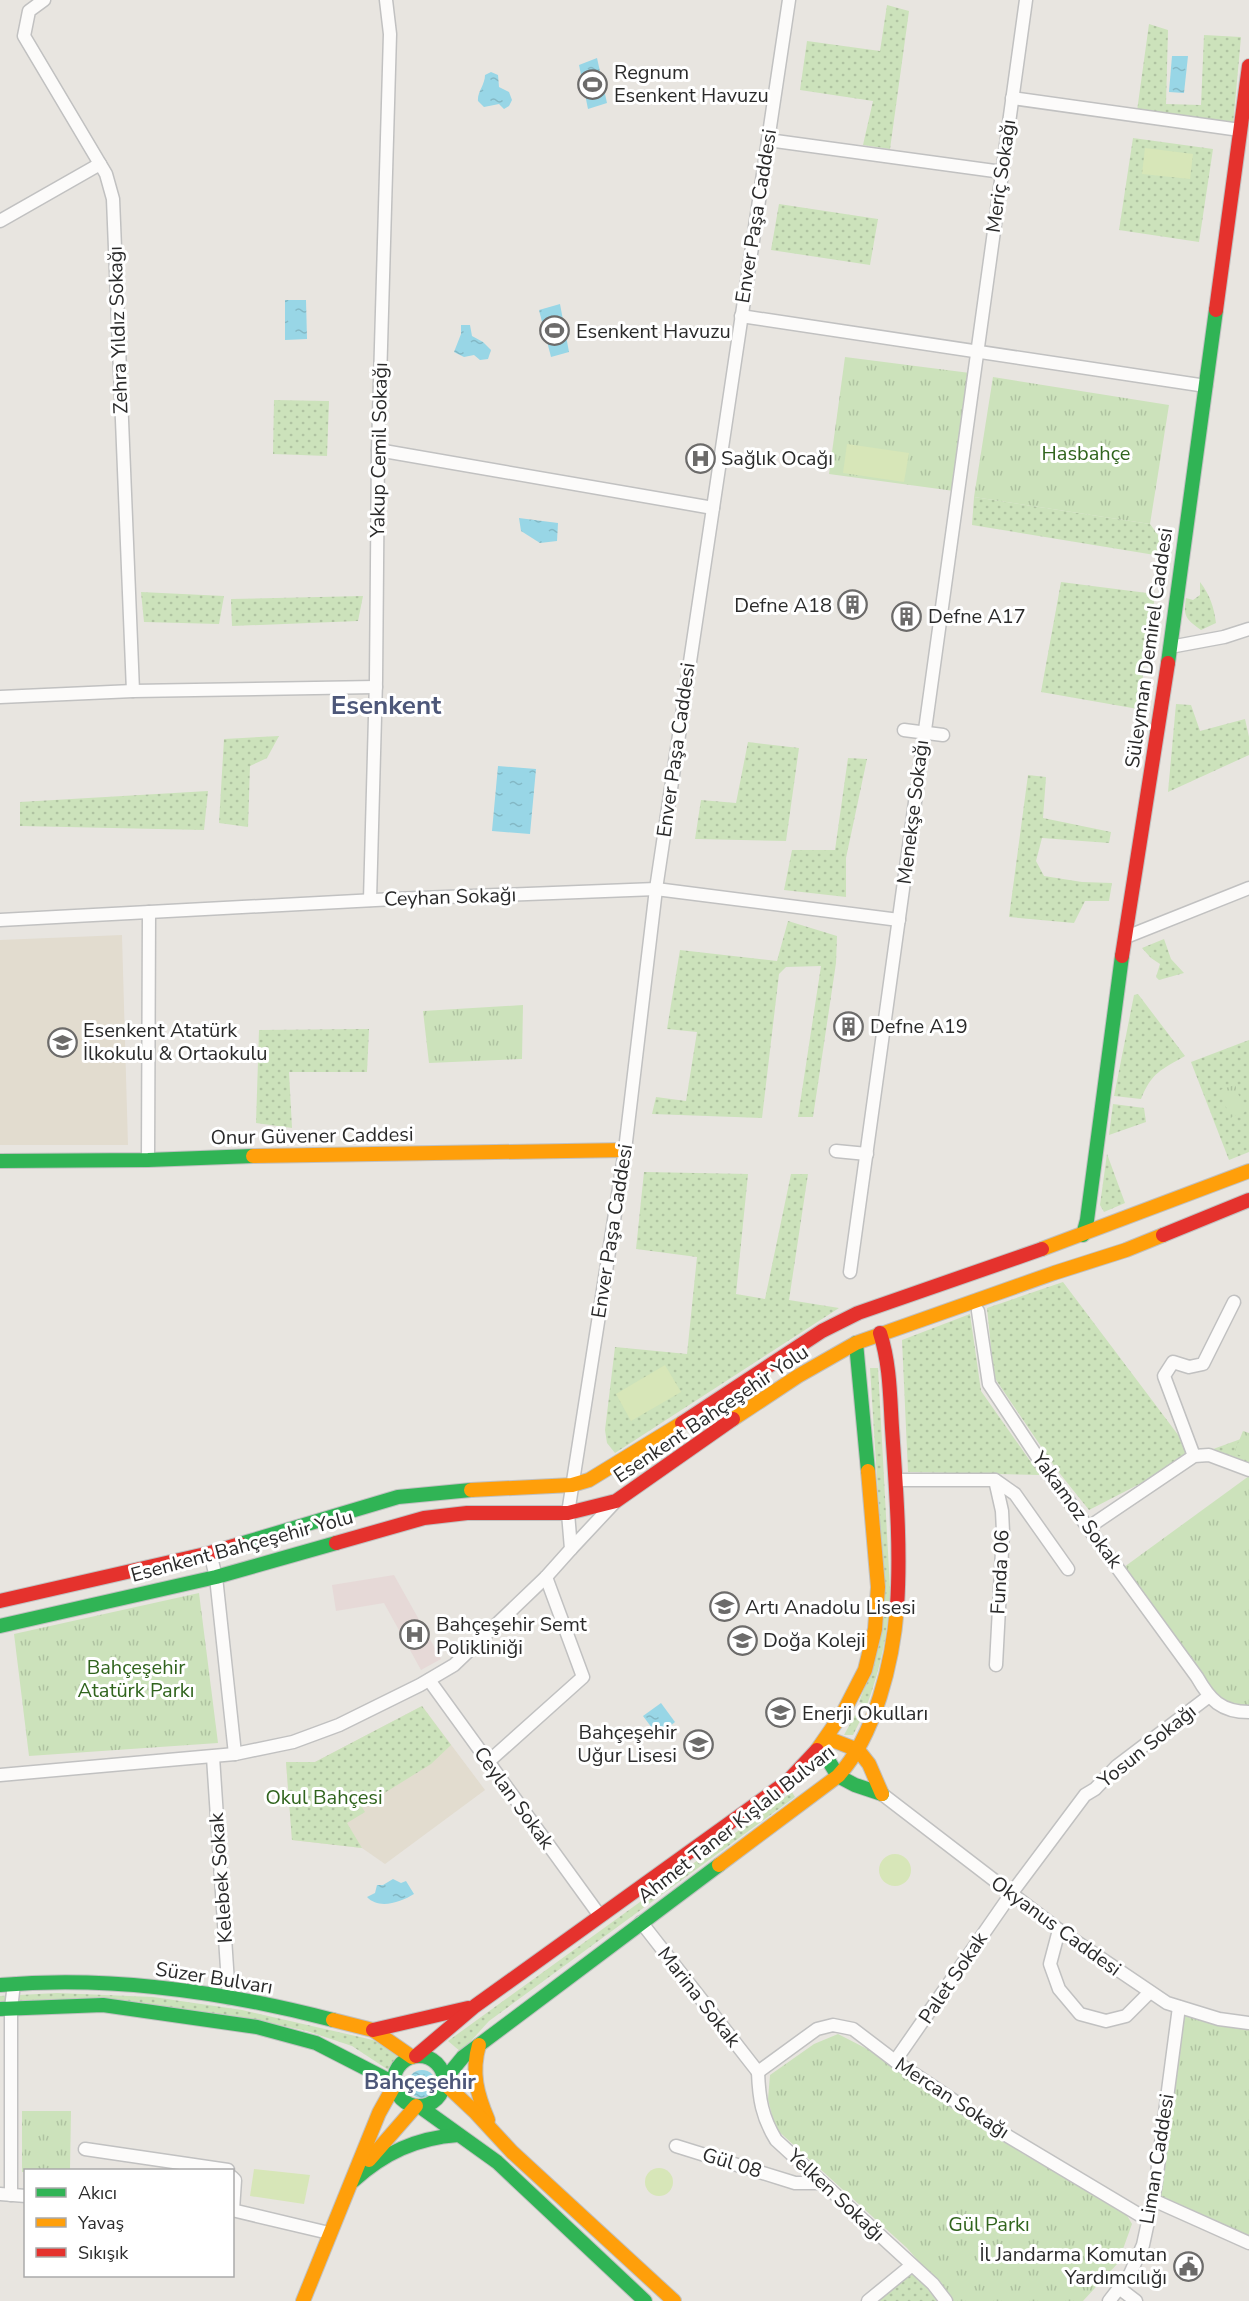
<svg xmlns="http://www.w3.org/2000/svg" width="1249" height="2301" font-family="'Nunito Sans',sans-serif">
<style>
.education{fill:#e2dccf}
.medical{fill:#e6d9d7}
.grass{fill:url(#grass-dots)}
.park{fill:url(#park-tufts)}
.pitch{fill:#d7e6b8}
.water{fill:url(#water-ripples)}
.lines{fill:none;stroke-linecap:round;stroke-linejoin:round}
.street-casing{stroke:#c1c1c1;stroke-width:15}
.fast-casing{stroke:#c1c1c1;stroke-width:16}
.slow-casing{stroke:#c1c1c1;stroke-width:16}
.jam-casing{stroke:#c1c1c1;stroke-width:16}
.street{stroke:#fcfbfa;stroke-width:12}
.fast{stroke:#30b455;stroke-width:14}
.slow{stroke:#ff9f0a;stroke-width:14}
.jam{stroke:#e5322d;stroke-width:14}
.labels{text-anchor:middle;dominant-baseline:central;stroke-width:6;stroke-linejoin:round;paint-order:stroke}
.poi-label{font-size:20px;fill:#2a2a2a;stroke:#fff;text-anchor:start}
.street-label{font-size:20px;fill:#2a2a2a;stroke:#fff}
.park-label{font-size:20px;fill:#30641d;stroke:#fff}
.quarter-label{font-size:22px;font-weight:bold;fill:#4d5779;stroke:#fff}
.district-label{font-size:26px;font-weight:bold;fill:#4d5779;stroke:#fff}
</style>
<defs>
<pattern id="grass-dots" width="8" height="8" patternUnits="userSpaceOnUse" patternTransform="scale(1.5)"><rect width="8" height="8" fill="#cce2bb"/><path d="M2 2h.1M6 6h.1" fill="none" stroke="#afc2a1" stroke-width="1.8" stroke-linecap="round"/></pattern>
<pattern id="park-tufts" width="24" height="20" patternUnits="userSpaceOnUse" patternTransform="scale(1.5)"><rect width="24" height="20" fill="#cce2bb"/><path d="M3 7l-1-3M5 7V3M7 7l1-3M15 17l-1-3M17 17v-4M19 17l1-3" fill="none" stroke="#afc2a1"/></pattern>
<pattern id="water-ripples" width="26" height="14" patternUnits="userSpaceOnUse" patternTransform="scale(1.5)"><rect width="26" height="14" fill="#98d6e6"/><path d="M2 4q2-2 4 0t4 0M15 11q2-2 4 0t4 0" fill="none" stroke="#83b8c5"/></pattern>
</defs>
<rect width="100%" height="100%" fill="#e8e5e0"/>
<g class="education">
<path d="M122,935L128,1145H0V940Z"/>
<path d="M422,1706L485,1790L385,1864L362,1848L292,1840L286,1762H315Z"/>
</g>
<path class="medical" d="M394,1575L441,1659L421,1670L384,1603L336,1611L332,1585Z"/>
<g class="grass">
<path d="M887,5L909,11L890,149L863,145L873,101L800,90L807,41L880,51Z"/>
<path d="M1149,24L1168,30L1166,104L1201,105L1204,35L1241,37L1233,125L1137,111Z"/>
<path d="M1133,138L1213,149L1199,242L1119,230Z"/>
<path d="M779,204L878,219L870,265L771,250Z"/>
<path d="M274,400L329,401L327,456L273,454Z"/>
<path d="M974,497L1150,524L1163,542L1161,556L972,525Z"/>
<path d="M1061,582L1155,594L1138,709L1041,692Z"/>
<path d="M1200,582C1210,595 1214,607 1216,623L1201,630C1186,619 1183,617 1186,598L1193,600L1200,595Z"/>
<path d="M141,592L224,596L219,624L144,622Z"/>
<path d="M363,596L358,621L232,626L231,599Z"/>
<path d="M1176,704L1191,705L1200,731L1245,719L1249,737V755L1168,792Z"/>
<path d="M279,736L267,758L250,766L248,827L219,823L224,739Z"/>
<path d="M748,742L799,748L786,841L695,839L701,800L736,803Z"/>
<path d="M848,758L867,759L846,858V897L784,890L792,850H835Z"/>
<path d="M1028,775L1046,777L1043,818L1111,832L1109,843L1042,838L1036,861L1044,876L1082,882L1112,883L1109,901H1085L1074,923L1009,917Z"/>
<path d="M208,791L204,830L20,826V802Z"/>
<path d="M788,921L837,936L836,963L813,1117H798L821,966L786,967L779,974L762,1118L652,1114L656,1097L686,1101L697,1032L667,1029L680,950L777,961Z"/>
<path d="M1164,939L1171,959L1184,973L1159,980L1156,977L1160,964L1151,958L1142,948Z"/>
<path d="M1138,994L1185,1056C1161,1070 1152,1072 1141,1099L1114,1096L1134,995Z"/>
<path d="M369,1029L367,1072H289L292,1128L256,1123L259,1030Z"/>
<path d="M1249,1040V1152L1229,1160L1191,1062Z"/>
<path d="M1113,1104L1144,1108L1146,1122L1109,1135Z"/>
<path d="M1107,1154L1125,1203L1104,1212L1100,1205Z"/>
<path d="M644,1172L748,1174L736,1294L765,1299L791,1174H808L789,1300L839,1308L615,1453L607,1443L605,1430L615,1347L687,1354L697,1257L636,1249Z"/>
<path d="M1063,1282L1194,1456L1249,1436V1470L1194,1456L1089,1510L1057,1470L994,1377L987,1308Z"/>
<path d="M970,1314L981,1391L1040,1475L908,1472L902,1340Z"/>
<path d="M870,1368H878L890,1589C889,1629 881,1667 867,1705L859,1702L868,1679L884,1589Z"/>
<path d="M422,1706L451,1745L431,1764L362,1807L365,1812L347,1823L362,1848L292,1840L286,1762H315Z"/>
<path d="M855,1715L861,1719L853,1735H844Z"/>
<path d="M792,1792L795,1797L489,2021L461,2052L448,2041Z"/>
<path d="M57,1993L153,1997L242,2010L373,2040L404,2055L390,2071L352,2046L307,2031L236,2016L0,2002V1996Z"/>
<path d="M912,2265L946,2301H868Z"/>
</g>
<g class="park">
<path d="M845,357L970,373L954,491L829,474Z"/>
<path d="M993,377L1169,405L1150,524L974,497Z"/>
<path d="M523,1005L522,1059L429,1063L423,1011Z"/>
<path d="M1235,1085L1245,1112L1230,1118L1220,1090Z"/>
<path d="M1243,1431L1249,1433V1459L1234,1453Z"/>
<path d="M1249,1476V1712L1215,1702L1120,1570Z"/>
<path d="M199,1593L218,1743L29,1756L14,1634Z"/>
<path d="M1179,2007L1249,2023V2243L1153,2200Z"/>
<path d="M838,2034L877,2054L940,2100L1025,2155L1125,2212L1132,2224L1118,2263L1083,2301H953L907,2248L775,2128L768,2099L770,2075L814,2044Z"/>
<path d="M22,2111H71L70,2170L22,2172Z"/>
</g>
<g class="pitch">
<path d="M1145,148L1193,154L1190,179L1142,174Z"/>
<path d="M847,444L909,453L904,482L843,473Z"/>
<path d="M665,1365L681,1392L631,1421L616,1394Z"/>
<circle cx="895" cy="1870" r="16"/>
<circle cx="659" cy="2182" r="14"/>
<path d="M254,2169L310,2175L304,2204L250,2196Z"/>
</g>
<g class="water">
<path d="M1172,56H1188L1184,93L1169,92Z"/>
<path d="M597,58L607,103L588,109L579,65Z"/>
<path d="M491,72L498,75L499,87L509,92L512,100L509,106L504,109L499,104L484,107L478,101C477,92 485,85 485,75Z"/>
<path d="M285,300H306L307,339L285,340Z"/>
<path d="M560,304L569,352L551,357L539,310Z"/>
<path d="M461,325H470L472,336L483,342L491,350L488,359L480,360L474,355L464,357L454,352L461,334Z"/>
<path d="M519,518L558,523L557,541L540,543L521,531Z"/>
<path d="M498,766L536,769L530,834L492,831Z"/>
<path d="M661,1703L675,1722L658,1736L643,1716Z"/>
<path d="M393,1879L401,1883L406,1881L414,1894C401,1902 379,1910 367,1897L375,1893L377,1885H383Z"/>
<circle cx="422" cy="2084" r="14"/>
</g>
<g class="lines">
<defs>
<g id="street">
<path d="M44,0L29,11L24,36L106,174L113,199L133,691"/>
<path d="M1012,98L1240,130"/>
<path d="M768,140L1002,172"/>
<path d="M0,221L100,164"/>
<path d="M741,316L1206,386"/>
<path d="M378,450L713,508"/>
<path d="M1170,647L1224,637L1249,629"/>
<path d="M0,697L133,691L376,687"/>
<path d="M904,730L943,735"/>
<path d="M370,900L376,680L378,450L390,34L386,0"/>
<path d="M0,920L394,899L656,889L899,920"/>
<path d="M1126,937L1249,888"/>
<path d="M836,1151L867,1154"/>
<path d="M148,1160L149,912"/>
<path d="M850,1272L1026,0"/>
<path d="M978,1311L989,1384L1046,1470L1197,1677C1210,1700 1221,1712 1249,1712"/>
<path d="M1194,1456L1164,1376L1173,1362L1189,1367L1203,1364L1234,1302"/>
<path d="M897,1480H995L1015,1494L1068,1569"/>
<path d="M995,1480L1002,1511L1003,1532L996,1665"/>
<path d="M1089,1527L1194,1456L1209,1455L1249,1470"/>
<path d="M571,1549L615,1502"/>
<path d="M210,1553L216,1577L235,1754"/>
<path d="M429,1680L600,1916"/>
<path d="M213,1757L229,1998"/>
<path d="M488,1762L583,1677L546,1577"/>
<path d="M0,1775L235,1754L293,1742L339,1725L420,1685L454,1665L546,1577L571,1549L568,1513L625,1150L656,889L789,0"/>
<path d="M882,1794L1059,1930L1167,2003L1219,2019L1249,2023"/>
<path d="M641,1922L758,2072"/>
<path d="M1059,1930L1050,1964L1059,1989L1080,2014L1106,2021L1126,2016L1150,1992"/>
<path d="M895,2061L1011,1894L1085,1795L1095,1789L1117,1766L1208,1697"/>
<path d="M758,2072L817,2029L833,2025L853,2029L895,2061L996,2129L1148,2220"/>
<path d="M758,2072C759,2099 762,2117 776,2140L933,2284L946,2301"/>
<path d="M676,2146L795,2183H823"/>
<path d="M85,2149L228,2170"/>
<path d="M232,2177L235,2180L233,2210"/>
<path d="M0,2194L26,2196"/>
<path d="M11,2195V2008L14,1984"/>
<path d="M1153,2200L1249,2243"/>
<path d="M232,2210L329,2233"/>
<path d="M1119,2288L1136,2301"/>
<path d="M868,2301L912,2265"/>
<path d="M1109,2301L1130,2274L1143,2245L1155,2189L1179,2007"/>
</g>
<g id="fast">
<path d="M1168,663L1216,310"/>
<path d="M0,1161L148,1160L253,1156"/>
<path d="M1083,1235L1087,1220L1122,956"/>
<path d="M856,1343L868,1471"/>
<path d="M240,1544L398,1497L471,1490"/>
<path d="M0,1626L216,1577L336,1543"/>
<path d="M820,1747L838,1776L855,1785L882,1794"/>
<path d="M0,1985C111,1975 225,1992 333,2020"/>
<path d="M0,2009L103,2005L257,2027L316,2043L394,2083"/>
<circle cx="419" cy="2081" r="25"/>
<path d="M444,2080L463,2057L719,1865"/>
<path d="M419,2106L497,2162L645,2301"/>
<path d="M353,2181C384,2153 416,2138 458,2135"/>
</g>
<g id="slow">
<path d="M253,1156L625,1150"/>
<path d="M1042,1249L1249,1171"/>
<path d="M733,1419L798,1376L856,1343L1054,1273L1126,1250L1163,1235"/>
<path d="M471,1490L572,1485L589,1480L682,1423"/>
<path d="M827,1738L858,1750L869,1764L882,1794"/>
<path d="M817,1750L844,1711L865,1670L875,1629L878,1587L868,1471"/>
<path d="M719,1865L838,1776C875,1736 893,1661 897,1607"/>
<path d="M333,2020L373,2030L412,2057"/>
<path d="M479,2045C471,2073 477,2094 488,2120"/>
<path d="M444,2083L476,2113L512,2152L674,2301"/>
<path d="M369,2160L416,2106"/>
<path d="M303,2301L379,2113L394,2086"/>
</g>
<g id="jam">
<path d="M1216,310L1249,66"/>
<path d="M1122,956L1168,663"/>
<path d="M1163,1235L1249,1200"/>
<path d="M880,1333C890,1364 890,1396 892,1428C896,1488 901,1547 897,1607"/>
<path d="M682,1423L822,1331L858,1313L1042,1249"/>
<path d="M336,1543L424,1518L467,1513H568L616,1501L733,1419"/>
<path d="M0,1601L210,1553L240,1544"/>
<path d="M373,2030L468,2008"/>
<path d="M416,2056L475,2006L788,1781L817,1750"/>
</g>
</defs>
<use href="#street" class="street-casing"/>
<use href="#fast" class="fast-casing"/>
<use href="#slow" class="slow-casing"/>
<use href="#jam" class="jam-casing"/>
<use href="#street" class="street"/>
<use href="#fast" class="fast"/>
<use href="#slow" class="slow"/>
<use href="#jam" class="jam"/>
</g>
<defs>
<symbol id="stadium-ring" viewBox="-11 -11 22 22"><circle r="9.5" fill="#fff" stroke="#6c6b6a" stroke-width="1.5"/><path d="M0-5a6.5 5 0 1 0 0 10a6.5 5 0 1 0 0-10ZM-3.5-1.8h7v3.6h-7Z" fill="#6c6b6a"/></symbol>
<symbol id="hospital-ring" viewBox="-11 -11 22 22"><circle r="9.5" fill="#fff" stroke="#6c6b6a" stroke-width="1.5"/><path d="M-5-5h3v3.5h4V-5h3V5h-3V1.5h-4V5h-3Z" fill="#6c6b6a"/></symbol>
<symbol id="building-ring" viewBox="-11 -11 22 22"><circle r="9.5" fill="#fff" stroke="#6c6b6a" stroke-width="1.5"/><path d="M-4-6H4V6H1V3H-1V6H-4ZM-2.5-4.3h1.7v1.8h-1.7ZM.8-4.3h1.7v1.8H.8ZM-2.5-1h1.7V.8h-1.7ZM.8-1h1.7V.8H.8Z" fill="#6c6b6a"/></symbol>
<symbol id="school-ring" viewBox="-11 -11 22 22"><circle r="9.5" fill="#fff" stroke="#6c6b6a" stroke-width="1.5"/><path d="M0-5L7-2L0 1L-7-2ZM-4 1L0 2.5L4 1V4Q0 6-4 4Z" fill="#6c6b6a"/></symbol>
<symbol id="civic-ring" viewBox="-11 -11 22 22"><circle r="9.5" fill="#fff" stroke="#6c6b6a" stroke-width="1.5"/><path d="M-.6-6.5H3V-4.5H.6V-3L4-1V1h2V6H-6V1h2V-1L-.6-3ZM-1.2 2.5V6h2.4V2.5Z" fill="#6c6b6a"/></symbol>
</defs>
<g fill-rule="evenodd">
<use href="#stadium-ring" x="576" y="68" width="33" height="33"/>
<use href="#stadium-ring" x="538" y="314" width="33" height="33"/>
<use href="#hospital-ring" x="684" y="442" width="33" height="33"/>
<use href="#building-ring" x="836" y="588" width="33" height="33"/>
<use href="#building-ring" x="890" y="600" width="33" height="33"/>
<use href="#building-ring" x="832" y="1010" width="33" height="33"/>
<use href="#school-ring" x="46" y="1026" width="33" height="33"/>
<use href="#school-ring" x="708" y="1590" width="33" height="33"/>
<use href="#hospital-ring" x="398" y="1618" width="33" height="33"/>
<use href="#school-ring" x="726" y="1624" width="33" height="33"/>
<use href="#school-ring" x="764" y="1696" width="33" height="33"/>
<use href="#school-ring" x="682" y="1728" width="33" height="33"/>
<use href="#civic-ring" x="1172" y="2250" width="33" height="33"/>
</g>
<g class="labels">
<g class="poi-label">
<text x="614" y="72">Regnum<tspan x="614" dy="23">Esenkent Havuzu</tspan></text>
<text x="576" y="331">Esenkent Havuzu</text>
<text x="721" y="458">Sağlık Ocağı</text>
<text x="832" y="605" text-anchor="end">Defne A18</text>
<text x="928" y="616">Defne A17</text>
<text x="870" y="1026">Defne A19</text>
<text x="83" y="1030">Esenkent Atatürk<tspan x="83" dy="23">İlkokulu &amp; Ortaokulu</tspan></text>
<text x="745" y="1607">Artı Anadolu Lisesi</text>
<text x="436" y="1624">Bahçeşehir Semt<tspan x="436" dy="23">Polikliniği</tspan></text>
<text x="763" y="1640">Doğa Koleji</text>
<text x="802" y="1713">Enerji Okulları</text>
<text x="677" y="1732" text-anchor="end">Bahçeşehir<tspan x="677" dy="23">Uğur Lisesi</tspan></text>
<text x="1167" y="2254" text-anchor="end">İl Jandarma Komutan<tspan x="1167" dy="23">Yardımcılığı</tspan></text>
</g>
<g class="street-label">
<text transform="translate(1001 176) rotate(-82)">Meriç Sokağı</text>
<text transform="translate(756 216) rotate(-81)">Enver Paşa Caddesi</text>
<text transform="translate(118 330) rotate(-92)">Zehra Yıldız Sokağı</text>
<text transform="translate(379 450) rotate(-89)">Yakup Cemil Sokağı</text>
<text transform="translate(1149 648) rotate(-82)">Süleyman Demirel Caddesi</text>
<text transform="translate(676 750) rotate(-82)">Enver Paşa Caddesi</text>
<text transform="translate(913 812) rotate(-83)">Menekşe Sokağı</text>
<text transform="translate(450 897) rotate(-2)">Ceyhan Sokağı</text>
<text transform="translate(312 1136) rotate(-1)">Onur Güvener Caddesi</text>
<text transform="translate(612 1231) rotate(-81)">Enver Paşa Caddesi</text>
<text transform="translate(711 1414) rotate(-34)">Esenkent Bahçeşehir Yolu</text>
<text transform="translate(1077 1510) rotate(54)">Yakamoz Sokak</text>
<text transform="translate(242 1546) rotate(-15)">Esenkent Bahçeşehir Yolu</text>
<text transform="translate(1000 1572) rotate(-87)">Funda 06</text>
<text transform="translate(1147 1746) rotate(-39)">Yosun Sokağı</text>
<text transform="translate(514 1798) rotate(54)">Ceylan Sokak</text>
<text transform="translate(736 1824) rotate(-38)">Ahmet Taner Kışlalı Bulvarı</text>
<text transform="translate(221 1878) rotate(-94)">Kelebek Sokak</text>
<text transform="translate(1056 1926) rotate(36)">Okyanus Caddesi</text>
<text transform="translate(214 1978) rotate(9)">Süzer Bulvarı</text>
<text transform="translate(953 1978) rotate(-56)">Palet Sokak</text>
<text transform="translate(699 1997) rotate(52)">Marina Sokak</text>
<text transform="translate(952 2098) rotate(33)">Mercan Sokağı</text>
<text transform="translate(1157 2159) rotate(-81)">Liman Caddesi</text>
<text transform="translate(732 2163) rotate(17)">Gül 08</text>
<text transform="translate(836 2195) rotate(43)">Yelken Sokağı</text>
</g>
<g class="park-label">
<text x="1086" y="453">Hasbahçe</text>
<text x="136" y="1667">Bahçeşehir<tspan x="136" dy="23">Atatürk Parkı</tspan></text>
<text x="324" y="1797">Okul Bahçesi</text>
<text x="989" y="2224">Gül Parkı</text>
</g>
<g class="quarter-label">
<text x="420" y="2082">Bahçeşehir</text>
</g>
<g class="district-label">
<text x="386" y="705">Esenkent</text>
</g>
</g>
<rect x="24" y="2169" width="210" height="108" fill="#ffffff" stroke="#aaaaaa" stroke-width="1.5"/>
<rect x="36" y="2188" width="30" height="9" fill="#30b455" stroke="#aaaaaa" stroke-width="1.5"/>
<text x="78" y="2199" font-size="18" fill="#2a2a2a">Akıcı</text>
<rect x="36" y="2218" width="30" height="9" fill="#ff9f0a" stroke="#aaaaaa" stroke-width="1.5"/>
<text x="78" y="2229" font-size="18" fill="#2a2a2a">Yavaş</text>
<rect x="36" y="2248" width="30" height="9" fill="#e5322d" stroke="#aaaaaa" stroke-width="1.5"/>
<text x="78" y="2259" font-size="18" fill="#2a2a2a">Sıkışık</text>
</svg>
